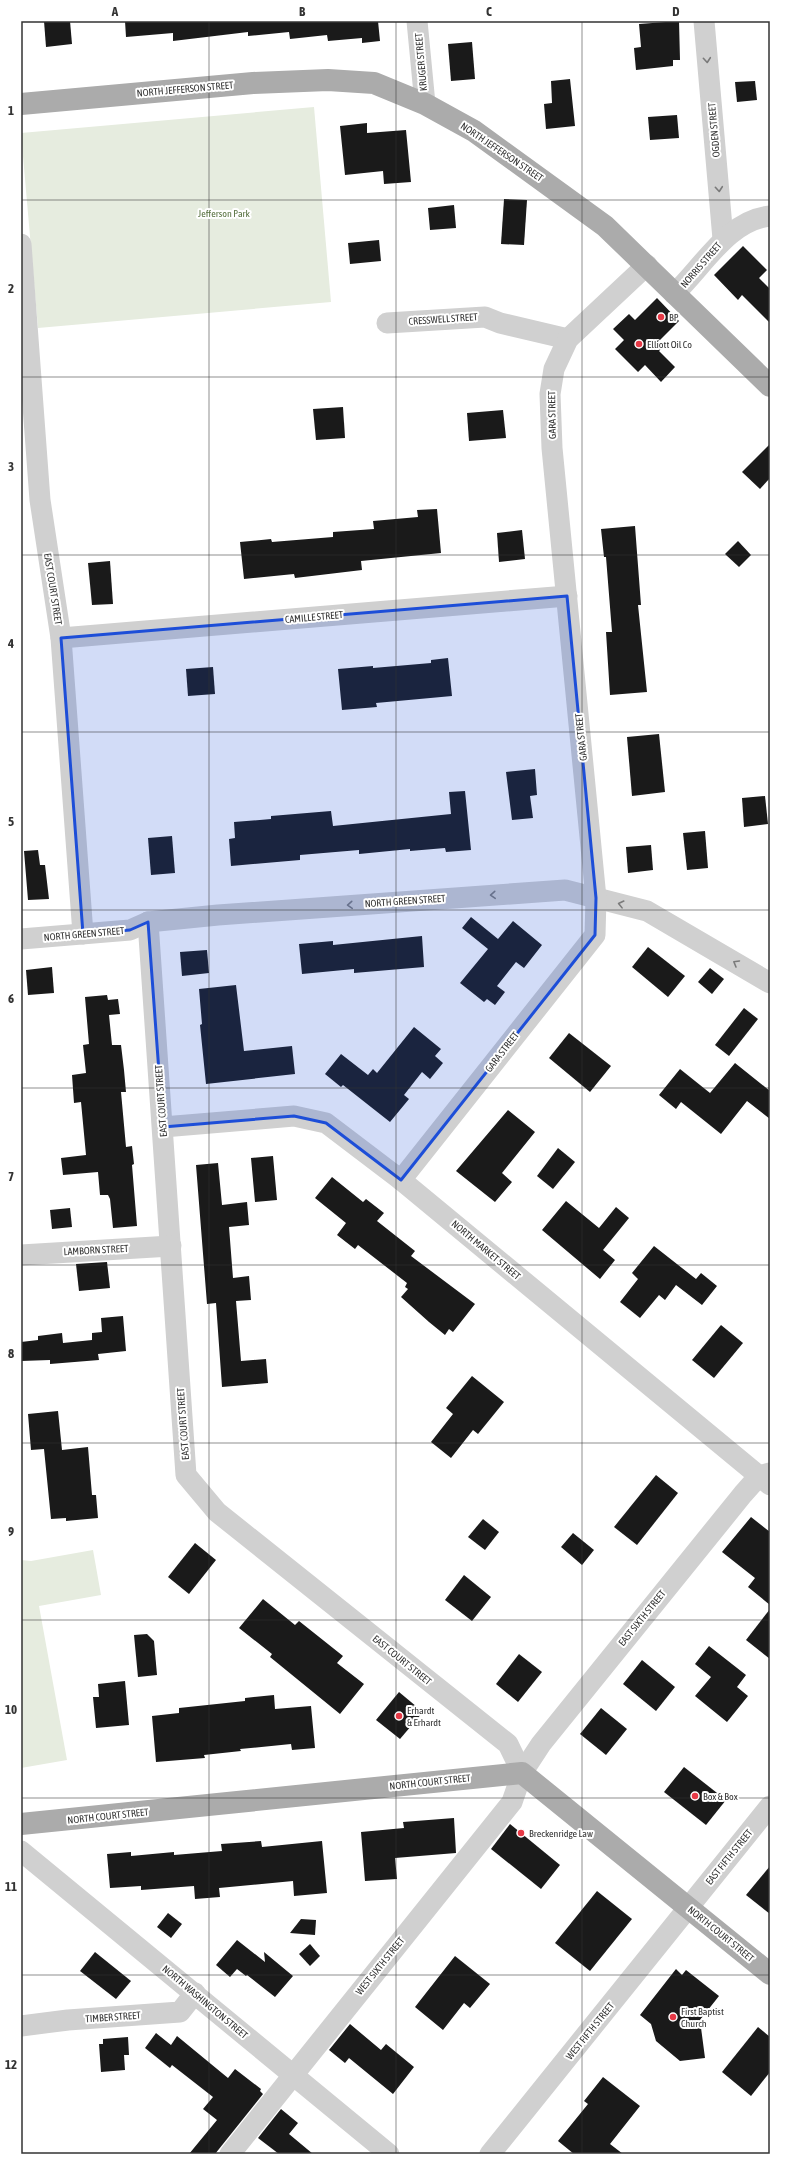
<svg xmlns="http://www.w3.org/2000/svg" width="791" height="2175" font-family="'Asap Condensed',sans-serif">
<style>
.green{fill:#e6ecdf}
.building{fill:#1a1a1a}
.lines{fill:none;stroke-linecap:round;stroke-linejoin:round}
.minor{stroke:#d0d0d0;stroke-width:21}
.major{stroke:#ababab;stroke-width:22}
.oneway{stroke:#7a7a7a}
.marked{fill:#1d4ed8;fill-opacity:0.2;stroke:#1d4ed8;stroke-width:3;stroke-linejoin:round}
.grid{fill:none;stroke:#333;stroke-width:1;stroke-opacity:0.55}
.poi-dot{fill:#e63946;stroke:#fff;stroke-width:1.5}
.labels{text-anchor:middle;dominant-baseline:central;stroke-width:4;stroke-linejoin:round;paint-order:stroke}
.street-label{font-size:10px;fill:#333;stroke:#fff}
.park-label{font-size:10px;fill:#56703f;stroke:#fff}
.poi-label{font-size:10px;fill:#333;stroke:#fff;text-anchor:start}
.neatline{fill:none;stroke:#333;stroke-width:1.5}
.grid-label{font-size:13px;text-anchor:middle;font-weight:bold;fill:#333}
</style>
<rect width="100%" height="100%" fill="#fff"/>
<g class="green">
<path d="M314,107L331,302L38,328L21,133Z"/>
<path d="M93,1550L101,1595L39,1606L67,1760L21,1768V1560L31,1561Z"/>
</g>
<g class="building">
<path d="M44,21H70L72,44L46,47Z"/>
<path d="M125,21H378L380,41L362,43V38L328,41L327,35L290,39L289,32L248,36V32L173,41V33L126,37Z"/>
<path d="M679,21L680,60H673V66L636,70L634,48L641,47L639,24Z"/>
<path d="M472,42L475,79L451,81L448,44Z"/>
<path d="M570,79L575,126L546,129L544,104L552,103L551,81Z"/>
<path d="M755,81L757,100L737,102L735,82Z"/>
<path d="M677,115L679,138L650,140L648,117Z"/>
<path d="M367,123V133L406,130L411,182L384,184L383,171L345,175L340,126Z"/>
<path d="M504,199L527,200L524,245L501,244Z"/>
<path d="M454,205L456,228L430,230L428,208Z"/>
<path d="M379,240L381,261L350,264L348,243Z"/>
<path d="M743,246L767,270L759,278L770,289V323L742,295L738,300L714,275Z"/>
<path d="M657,298L679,321L657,343L662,348L659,351L675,367L661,382L645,365L638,372L615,349L624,340L613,329L629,314L635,320Z"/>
<path d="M343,407L345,438L316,440L313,409Z"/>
<path d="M503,410L506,438L469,441L467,413Z"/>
<path d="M770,444V478L760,489L742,472Z"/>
<path d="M437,509L441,553L361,561L362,570L295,578L294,574L244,579L240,542L271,539L272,542L333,537V532L374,529L373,521L418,517L417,510Z"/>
<path d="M635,526L641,605H638L647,692L610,695L606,632H612L606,557H604L601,529Z"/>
<path d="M522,530L525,559L499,562L497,533Z"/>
<path d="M738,541L751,555L739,567L725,554Z"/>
<path d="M110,561L113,604L92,605L88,563Z"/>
<path d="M448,658L452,696L376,703L377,707L342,710L338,669L373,666V668L431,663V660Z"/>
<path d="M213,667L215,694L188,696L186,669Z"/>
<path d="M659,734L665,792L632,796L627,737Z"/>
<path d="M535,769L537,795L530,796L533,818L512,820L506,772Z"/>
<path d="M465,791L471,850L446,852L445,848L410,851V849L359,854V850L300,855V860L231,866L229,839L235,838L234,822L271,819V816L331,811L333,826L451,814L449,792Z"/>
<path d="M765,796L768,824L744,827L742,798Z"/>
<path d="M705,831L708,868L687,870L683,833Z"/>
<path d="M172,836L175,873L151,875L148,838Z"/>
<path d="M651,845L653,870L628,873L626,847Z"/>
<path d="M38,850L40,865H45L49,899L28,900L24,851Z"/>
<path d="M471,917L498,939L513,921L542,945L524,968L516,962L497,986L505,992L495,1005L487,999L484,1002L460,983L488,949L462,928Z"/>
<path d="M422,936L424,967L354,973V969L302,974L299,944L333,941V945Z"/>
<path d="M648,947L685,976L668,997L632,967Z"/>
<path d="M207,950L209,973L182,976L180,952Z"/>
<path d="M52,967L54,993L28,995L26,970Z"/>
<path d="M710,968L724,979L712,994L698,982Z"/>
<path d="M236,985L244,1051L292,1046L295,1074L206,1084L200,1025L202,1024L199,989Z"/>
<path d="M107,995L108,1000L118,999L120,1014L109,1015L112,1045H121L124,1070L126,1092H121L126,1147L132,1146L134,1164L132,1165L137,1226L113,1228L110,1199L108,1195H100L98,1172L63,1175L61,1158L86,1155L81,1102L74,1103L72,1075L86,1073L83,1045L89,1044L85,997Z"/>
<path d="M744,1008L758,1019L729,1056L715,1045Z"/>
<path d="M414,1027L441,1049L435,1056L443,1063L430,1079L422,1072L404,1095L409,1099L390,1122L343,1085L341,1087L325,1074L341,1054L368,1075L373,1069L377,1073Z"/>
<path d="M569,1033L611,1066L590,1092L549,1058Z"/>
<path d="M735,1063L770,1091V1119L747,1101L721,1134L681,1102L676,1109L659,1095L680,1069L710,1093Z"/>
<path d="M508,1110L535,1132L502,1173L512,1182L495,1202L456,1171Z"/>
<path d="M558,1148L575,1162L553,1189L537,1176Z"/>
<path d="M273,1156L277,1200L255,1202L251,1158Z"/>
<path d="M218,1163L222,1205L247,1202L249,1225L229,1227L233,1278L249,1276L251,1300L236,1301L241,1361L266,1359L268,1383L222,1387L216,1303L207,1304L196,1165Z"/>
<path d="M332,1177L363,1202L366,1199L384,1213L377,1221L415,1251L411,1256L475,1304L453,1332L449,1329L445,1335L429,1322L401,1297L408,1289L405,1287L407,1283L358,1245L355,1249L337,1235L346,1223L315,1198Z"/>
<path d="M566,1201L599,1228L616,1207L629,1218L603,1250L615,1260L600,1279L542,1230Z"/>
<path d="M70,1208L72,1227L52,1229L50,1210Z"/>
<path d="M654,1246L696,1279L701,1273L717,1286L702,1305L676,1285L665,1300L659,1295L640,1318L620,1302L638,1279L632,1273Z"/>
<path d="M107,1262L110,1288L79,1291L76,1264Z"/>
<path d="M123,1316L126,1351L98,1354L99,1360L50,1364V1360L21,1361V1342L38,1340V1336L62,1333L63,1343L92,1340V1333L102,1332L101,1318Z"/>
<path d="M721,1325L743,1343L714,1378L692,1360Z"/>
<path d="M472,1376L504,1402L478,1434L473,1430L451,1458L431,1442L453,1414L446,1408Z"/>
<path d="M58,1411L62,1450L88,1447L92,1495H96L98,1518L66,1521V1518L51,1519L44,1449L31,1450L28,1414Z"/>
<path d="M656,1475L678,1493L637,1545L614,1527Z"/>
<path d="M751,1517L770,1532V1605L748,1587L755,1578L722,1552Z"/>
<path d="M483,1519L499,1532L485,1550L468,1537Z"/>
<path d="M573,1533L594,1550L582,1565L561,1547Z"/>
<path d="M195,1543L216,1560L189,1594L168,1577Z"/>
<path d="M464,1575L491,1597L472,1621L445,1600Z"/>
<path d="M263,1599L295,1625L299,1621L343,1656L337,1663L364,1684L340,1714L270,1657L272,1654L239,1628Z"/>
<path d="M770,1609V1659L746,1640Z"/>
<path d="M147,1634L154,1641L157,1675L138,1677L134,1635Z"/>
<path d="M709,1646L746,1675L737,1687L748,1696L727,1722L695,1696L711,1677L695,1664Z"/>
<path d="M519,1654L542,1672L518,1702L496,1684Z"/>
<path d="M642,1660L675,1687L656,1711L623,1684Z"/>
<path d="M125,1681L129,1725L96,1728L93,1697H99L98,1684Z"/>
<path d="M399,1692L423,1712L400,1739L376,1720Z"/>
<path d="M274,1695L275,1709L311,1706L315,1748L292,1750L291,1744L240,1749L241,1751L204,1755L205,1758L156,1762L152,1716L179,1713V1708L245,1701V1698Z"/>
<path d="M601,1708L627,1729L606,1755L580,1734Z"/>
<path d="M684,1767L726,1800L706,1825L664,1792Z"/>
<path d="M454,1818L456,1853L395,1858L397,1879L365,1881L361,1832L404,1828L403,1822Z"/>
<path d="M510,1824L560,1865L541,1889L491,1849Z"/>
<path d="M261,1841L262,1847L322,1841L327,1893L294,1896L293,1881L219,1888L220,1897L195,1899L194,1886L141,1890V1886L110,1888L107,1854L131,1852V1856L174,1852V1855L222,1851L221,1844Z"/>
<path d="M770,1866V1914L746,1895Z"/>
<path d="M597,1891L632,1919L590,1971L555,1943Z"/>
<path d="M168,1913L182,1924L171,1938L157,1927Z"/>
<path d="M301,1919L316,1920L315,1935L290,1933Z"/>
<path d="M237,1940L265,1962L264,1952L293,1976L275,1997L247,1975L246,1976L237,1969L230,1977L216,1965Z"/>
<path d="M310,1944L320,1956L310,1966L299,1954Z"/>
<path d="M95,1952L131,1981L116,1999L80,1971Z"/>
<path d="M455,1956L490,1984L470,2008L464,2003L443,2030L415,2007Z"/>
<path d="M676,1969L682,1975L686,1970L719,1996L700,2020L705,2058L680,2061L656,2041L651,2024L640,2015Z"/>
<path d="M350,2024L381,2050L386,2044L414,2067L393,2094L349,2058L345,2063L329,2050Z"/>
<path d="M758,2027L770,2037V2072L751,2096L722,2072Z"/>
<path d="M156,2033L171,2045L177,2036L228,2078L235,2069L261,2089L260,2091L263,2094L215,2154H189L217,2120L203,2109L213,2097L172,2065L170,2068L145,2048Z"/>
<path d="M128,2037L129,2055H124L125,2070L101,2072L99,2044H103V2039Z"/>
<path d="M603,2077L640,2106L610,2144L623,2154H574L558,2141L588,2104L584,2101Z"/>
<path d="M281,2109L298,2123L289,2134L313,2154H279L258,2138Z"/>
</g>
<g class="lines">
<g class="minor">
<path d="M417,21L425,104"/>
<path d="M704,21L723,239"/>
<path d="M21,244L40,500L61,638L83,934"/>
<path d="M674,294C703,267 728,220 770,216"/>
<path d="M387,323L485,317L500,323L568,339"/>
<path d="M61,638L567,596"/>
<path d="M148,922L186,1475L217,1512L508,1744L522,1773"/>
<path d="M21,939L130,930L148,922L218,915L565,890L647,911L770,983"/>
<path d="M163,1127L294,1116L326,1123L401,1180L770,1485"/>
<path d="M401,1180L595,935L596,898L552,448L550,394L554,369L568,339L647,265"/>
<path d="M21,1255L171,1246"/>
<path d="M21,1851L389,2154"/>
<path d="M21,2026L68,2020L180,2012L195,1993"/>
<path d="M230,2154L512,1802L522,1773L541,1744L743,1494L759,1476L770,1473"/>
<path d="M490,2154L770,1806"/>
</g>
<g class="major">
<path d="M21,104L253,83L328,80L374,83L425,104L474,131L605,226L770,386"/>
<path d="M21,1824L522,1773L770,1974"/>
</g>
</g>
<defs><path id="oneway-chevron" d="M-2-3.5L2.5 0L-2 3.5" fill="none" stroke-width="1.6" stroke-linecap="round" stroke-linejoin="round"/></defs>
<g class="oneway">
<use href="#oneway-chevron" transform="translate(707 60) rotate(85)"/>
<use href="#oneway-chevron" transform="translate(719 189) rotate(85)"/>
<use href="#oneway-chevron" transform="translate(493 895) rotate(176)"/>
<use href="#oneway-chevron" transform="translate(621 904) rotate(-166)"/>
<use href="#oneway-chevron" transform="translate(350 905) rotate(176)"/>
<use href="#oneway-chevron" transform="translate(736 963) rotate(-150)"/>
</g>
<path class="marked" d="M567,596L596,898L595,935L401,1180L326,1123L294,1116L163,1127L148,922L130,930L83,934L61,638Z"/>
<path class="grid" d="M209,21V2154M396,21V2154M582,21V2154M21,200H770M21,377H770M21,555H770M21,732H770M21,910H770M21,1088H770M21,1265H770M21,1443H770M21,1620H770M21,1798H770M21,1975H770"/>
<g class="poi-dot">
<circle cx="661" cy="317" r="4"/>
<circle cx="639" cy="344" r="4"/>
<circle cx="399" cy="1716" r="4"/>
<circle cx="695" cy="1796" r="4"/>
<circle cx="521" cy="1833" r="4"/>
<circle cx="673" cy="2017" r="4"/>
</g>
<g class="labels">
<g class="street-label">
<text transform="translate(421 62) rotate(-95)">KRUGER STREET</text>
<text transform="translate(185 89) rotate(-5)">NORTH JEFFERSON STREET</text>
<text transform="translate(714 130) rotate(-95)">OGDEN STREET</text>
<text transform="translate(502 152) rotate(34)">NORTH JEFFERSON STREET</text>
<text transform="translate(701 265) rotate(-49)">NORRIS STREET</text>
<text transform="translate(443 319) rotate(-4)">CRESSWELL STREET</text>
<text transform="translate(552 415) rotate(-91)">GARA STREET</text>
<text transform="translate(53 589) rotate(81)">EAST COURT STREET</text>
<text transform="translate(314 617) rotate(-5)">CAMILLE STREET</text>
<text transform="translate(581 737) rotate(-96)">GARA STREET</text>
<text transform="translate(405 901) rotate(-4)">NORTH GREEN STREET</text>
<text transform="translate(84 934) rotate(-5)">NORTH GREEN STREET</text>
<text transform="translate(502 1052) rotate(-52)">GARA STREET</text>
<text transform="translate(161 1101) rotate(-94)">EAST COURT STREET</text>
<text transform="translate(96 1250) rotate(-3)">LAMBORN STREET</text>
<text transform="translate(486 1250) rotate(40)">NORTH MARKET STREET</text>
<text transform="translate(183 1424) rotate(-94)">EAST COURT STREET</text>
<text transform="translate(642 1618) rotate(-51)">EAST SIXTH STREET</text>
<text transform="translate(402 1660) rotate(39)">EAST COURT STREET</text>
<text transform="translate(430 1782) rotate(-6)">NORTH COURT STREET</text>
<text transform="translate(108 1816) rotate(-6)">NORTH COURT STREET</text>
<text transform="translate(729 1857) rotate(-51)">EAST FIFTH STREET</text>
<text transform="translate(721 1934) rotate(39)">NORTH COURT STREET</text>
<text transform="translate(380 1966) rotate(-51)">WEST SIXTH STREET</text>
<text transform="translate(205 2002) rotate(40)">NORTH WASHINGTON STREET</text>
<text transform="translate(113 2017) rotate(-4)">TIMBER STREET</text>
<text transform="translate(590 2031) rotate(-51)">WEST FIFTH STREET</text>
</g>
<g class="park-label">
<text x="224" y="213">Jefferson Park</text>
</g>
<g class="poi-label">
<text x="669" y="317">BP</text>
<text x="647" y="344">Elliott Oil Co</text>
<text x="407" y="1710">Erhardt<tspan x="407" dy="12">&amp; Erhardt</tspan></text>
<text x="703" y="1796">Box &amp; Box</text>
<text x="529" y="1833">Breckenridge Law</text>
<text x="681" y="2011">First Baptist<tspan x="681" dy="12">Church</tspan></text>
</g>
</g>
<rect width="791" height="2175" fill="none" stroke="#ffffff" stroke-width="44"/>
<rect x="22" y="22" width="747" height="2131" class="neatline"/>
<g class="grid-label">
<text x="115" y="16">A</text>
<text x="302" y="16">B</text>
<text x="489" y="16">C</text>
<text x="676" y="16">D</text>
<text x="11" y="115">1</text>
<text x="11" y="293">2</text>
<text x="11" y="471">3</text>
<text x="11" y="648">4</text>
<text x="11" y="826">5</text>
<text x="11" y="1003">6</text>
<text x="11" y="1181">7</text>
<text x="11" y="1358">8</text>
<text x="11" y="1536">9</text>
<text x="11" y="1714">10</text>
<text x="11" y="1891">11</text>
<text x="11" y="2069">12</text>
</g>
</svg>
